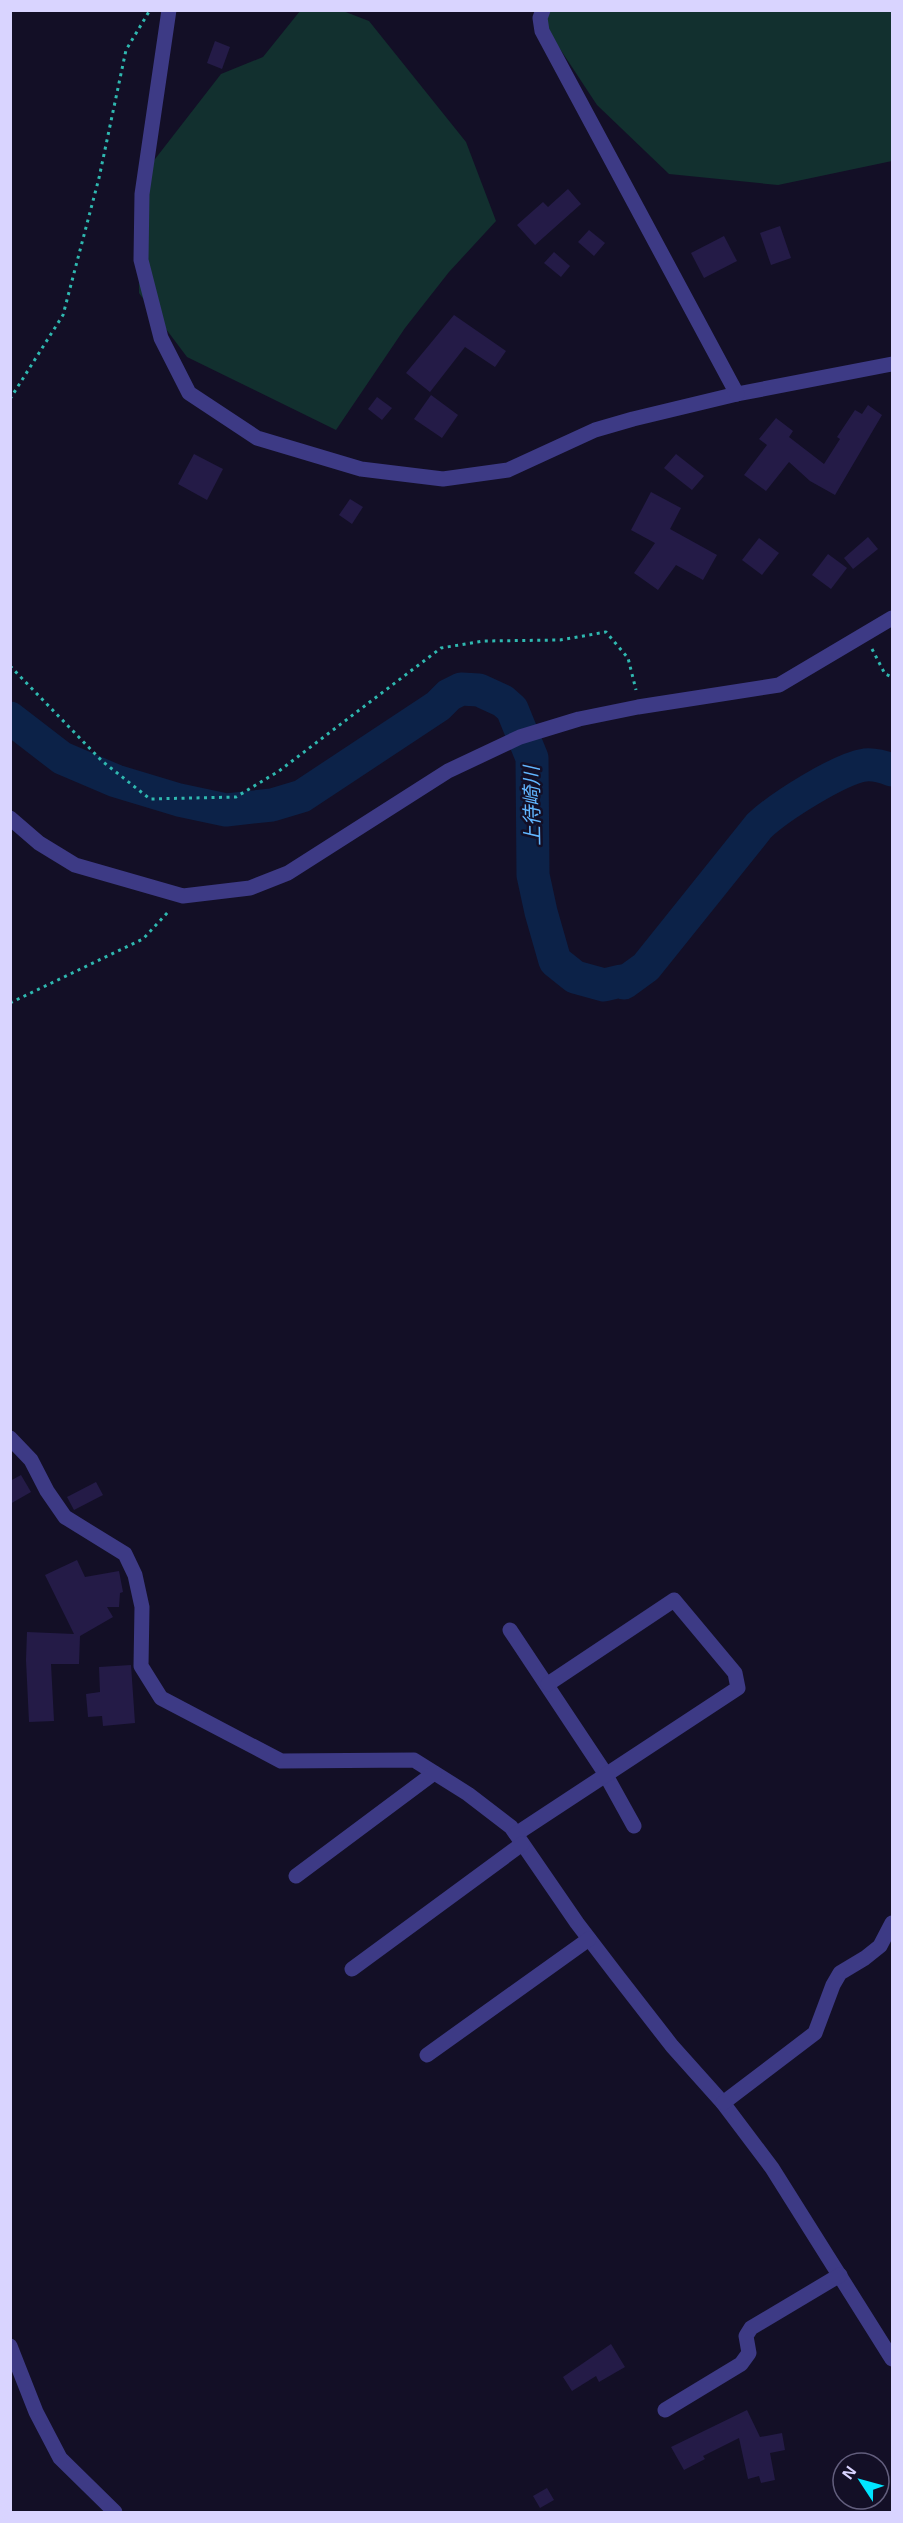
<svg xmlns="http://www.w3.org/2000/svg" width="903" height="2523" font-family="Helvetica,'Noto Sans JP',sans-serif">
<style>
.green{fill:#12302f}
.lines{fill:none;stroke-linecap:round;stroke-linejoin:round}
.river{stroke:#0c2248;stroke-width:33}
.building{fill:#241b47}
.path{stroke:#2fb8b0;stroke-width:3;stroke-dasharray:3 4.5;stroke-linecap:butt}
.minor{stroke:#3d3a85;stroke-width:15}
.labels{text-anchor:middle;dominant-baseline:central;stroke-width:5;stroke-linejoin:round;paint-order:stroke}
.water-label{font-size:20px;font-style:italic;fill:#62b6ff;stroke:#130f26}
</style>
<rect width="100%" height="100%" fill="#130f26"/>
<g class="green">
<path d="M300,11H343L369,21L466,142L496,221L449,272L405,328L336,430L187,357L139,293L138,181L221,74L263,57Z"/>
<path d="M535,11H892V161L778,185L669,174L597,105Z"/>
</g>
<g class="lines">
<path class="river" d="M10,718L62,758L116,781L179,800L226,810L272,805L302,796L438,706L449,695L461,689L479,690L503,701L512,709L532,758L533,875L541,912L555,961L575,977L604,985L621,981L624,983L646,967L759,826C779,807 839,769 865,765C874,764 884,767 892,770"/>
</g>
<g class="building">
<path d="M215,41L230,47L222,69L207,63Z"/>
<path d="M568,189L581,204L535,245L517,225L543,202L548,207Z"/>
<path d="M780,226L791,258L771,265L760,233Z"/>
<path d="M589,230L605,243L594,256L578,242Z"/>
<path d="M724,236L737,261L704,278L691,253Z"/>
<path d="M554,252L570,266L561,277L544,263Z"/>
<path d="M454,315L506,351L495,367L465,347L430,392L406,373Z"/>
<path d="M431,395L458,415L442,438L414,419Z"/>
<path d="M377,397L392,408L382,420L368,409Z"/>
<path d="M868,405L882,415L835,495L810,481L789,462L766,491L744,475L767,445L759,439L776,418L793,431L789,437L824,464L840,439L837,437L855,410L862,414Z"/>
<path d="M194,454L223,469L207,500L178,484Z"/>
<path d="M676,454L704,476L692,490L664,468Z"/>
<path d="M651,492L681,508L670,529L717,555L703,580L676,565L658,590L634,573L655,543L631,530Z"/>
<path d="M350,499L363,507L352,524L339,515Z"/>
<path d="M868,537L878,549L853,569L844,558Z"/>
<path d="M759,538L779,553L762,575L742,560Z"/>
<path d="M828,554L847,568L831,589L812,575Z"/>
<path d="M21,1475L31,1492L10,1504V1481Z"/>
<path d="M96,1482L103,1495L74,1510L67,1497Z"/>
<path d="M77,1560L85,1577L119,1571L123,1592L120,1593L119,1607H107L113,1617L80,1636L79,1664H51L54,1721L29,1722L26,1660L27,1632L74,1634L45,1575Z"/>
<path d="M131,1665L135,1723L103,1726L102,1716L88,1717L86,1694L100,1692L99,1667Z"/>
<path d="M611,2344L625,2367L599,2382L596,2376L572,2391L563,2377Z"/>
<path d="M747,2410L760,2437L782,2433L785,2450L770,2453L775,2480L761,2483L759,2476L748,2479L739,2438L703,2456L705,2459L684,2470L671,2447Z"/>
<path d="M547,2488L554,2500L540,2508L533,2496Z"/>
</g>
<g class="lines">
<g class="path">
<path d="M10,399L63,315L99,178L126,50L150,10"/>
<path d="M872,649L885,674L892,677"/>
<path d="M10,666L102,761L150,799L236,797L279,771L441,648L483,641L560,640L606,632L628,658L636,690"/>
<path d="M10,1003L143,939L170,910"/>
</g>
<g class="minor">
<path d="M169,10L142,194L141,260L161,338L189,393L257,438L361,469L443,479L508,470L595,430L633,419L737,394L892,364"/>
<path d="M543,10L540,18L542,31L737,394"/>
<path d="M10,818L39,843L75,865L183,896L250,888L288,873L448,771L520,737L579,719L638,707L779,685L892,618"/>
<path d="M10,1438L31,1460L47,1491L65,1517L125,1554L135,1575L142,1607L141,1666L161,1698L281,1761L414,1760L468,1794L511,1827L577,1923L616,1974L672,2046L723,2103L772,2168L892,2359"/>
<path d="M510,1630L603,1770L634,1826"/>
<path d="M516,1834L738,1688L735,1673L674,1600L548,1684"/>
<path d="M296,1876L434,1773"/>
<path d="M352,1969L522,1844"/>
<path d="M427,2055L589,1939"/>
<path d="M723,2103L815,2033L833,1985L840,1973L865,1958L880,1946L892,1923"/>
<path d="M10,2346L36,2412L60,2458L115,2512"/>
<path d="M665,2410L741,2364L749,2353L746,2336L751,2328L840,2275"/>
</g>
</g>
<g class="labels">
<g class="water-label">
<text transform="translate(532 806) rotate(-91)">上待崎川</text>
</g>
</g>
<rect width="903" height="2523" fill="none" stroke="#d9d4ff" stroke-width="24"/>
<g transform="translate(861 2481) rotate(306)"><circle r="28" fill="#130f26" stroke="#625e7d" stroke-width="1.5"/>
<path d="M0-4.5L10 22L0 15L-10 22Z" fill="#00e5ff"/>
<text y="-9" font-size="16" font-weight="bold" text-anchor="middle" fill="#d9d4ff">N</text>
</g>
</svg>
